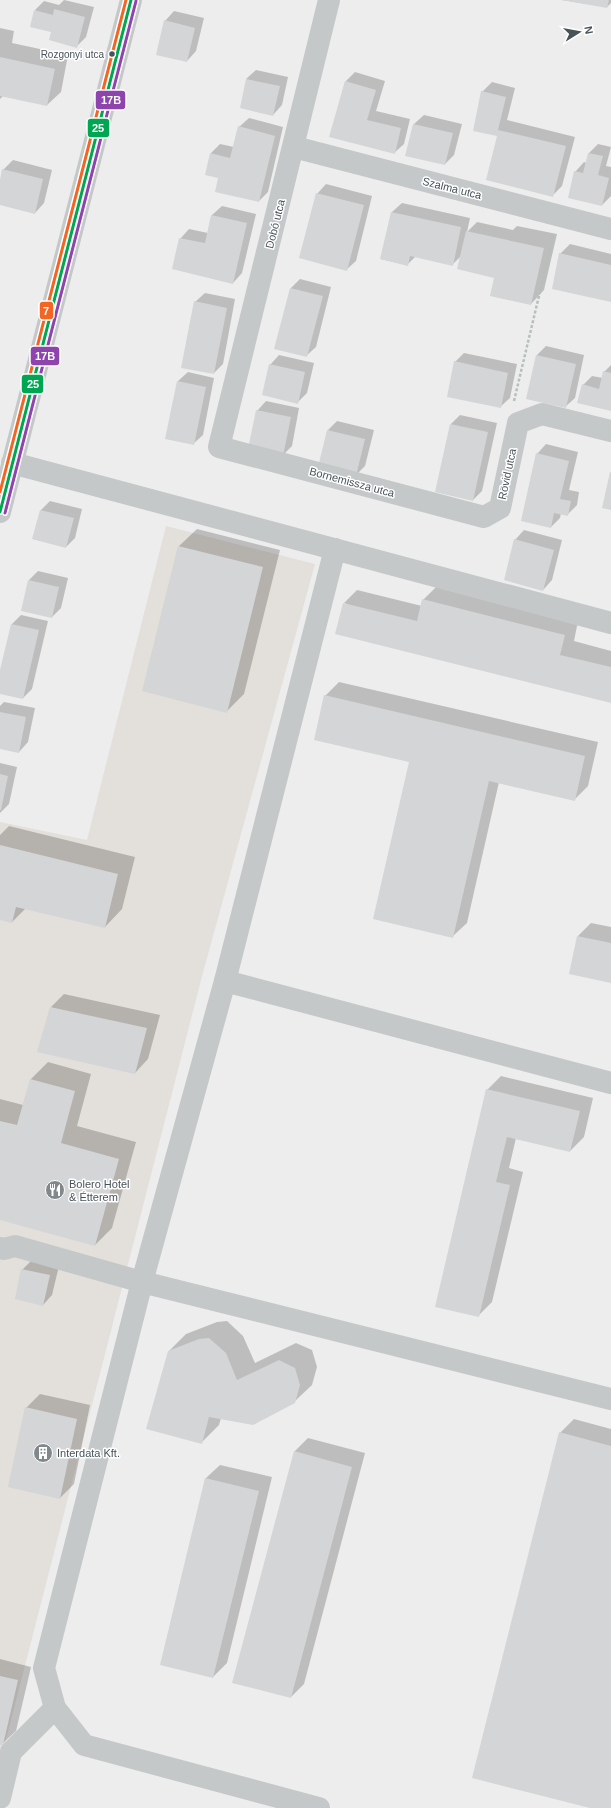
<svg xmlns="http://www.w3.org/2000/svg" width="611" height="1808" font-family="Helvetica,sans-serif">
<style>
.commercial{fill:#e3dfda}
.shadow{fill:#0003}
.building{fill:#d3d5d6}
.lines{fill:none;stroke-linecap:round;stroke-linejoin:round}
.path{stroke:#b4c0ba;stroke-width:2.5;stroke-dasharray:3 2;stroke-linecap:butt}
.minor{stroke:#c4c8c9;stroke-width:22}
.bus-1-casing{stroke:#fff;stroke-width:6}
.bus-2-casing{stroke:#fff;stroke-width:6}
.bus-3-casing{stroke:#fff;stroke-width:6}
.bus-1{stroke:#00a651;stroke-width:3}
.bus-2{stroke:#8e44ad;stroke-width:3}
.bus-3{stroke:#f26522;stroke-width:3}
.bus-dot{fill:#465258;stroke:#fff;stroke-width:1.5}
.labels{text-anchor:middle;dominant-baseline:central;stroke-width:3;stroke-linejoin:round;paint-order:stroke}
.bus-label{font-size:10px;fill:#465258;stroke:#fff;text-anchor:end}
.street-label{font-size:11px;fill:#465258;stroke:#fff}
.poi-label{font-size:11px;fill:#465258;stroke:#fff;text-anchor:start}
.line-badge{stroke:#fff;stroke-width:1.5}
.badge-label{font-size:11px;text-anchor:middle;font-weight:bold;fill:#fff}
</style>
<rect width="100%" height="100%" fill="#ededed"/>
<path class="commercial" d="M166,526L315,564L201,980L0,1763V822L87,840Z"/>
<g class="shadow">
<path d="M64,0L94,7L86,37L77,46L52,31L35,10L44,1L59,5Z"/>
<path d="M562,0H611V3L607,7Z"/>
<path d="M174,11L204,18L196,51L187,61L165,21Z"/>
<path d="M0,28L14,31L12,43L68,55L61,92L47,105L3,96L0,99Z"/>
<path d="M256,70L288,77L282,105L273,115L246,79Z"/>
<path d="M355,72L385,81L376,111L410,119L404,144L394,153L331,136L345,82Z"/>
<path d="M492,82L515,88L507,120L575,137L562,186L553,195L498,136L482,92Z"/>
<path d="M424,115L462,124L454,155L445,164L407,155L414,124Z"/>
<path d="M249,118L283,127L268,192L259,201L219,177L211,153L220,144L234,147L239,127Z"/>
<path d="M598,144L611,147L606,166L611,167V196L602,205L575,172L584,162L587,163L589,153Z"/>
<path d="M13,160L52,170L44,203L35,213L0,204V184L3,170Z"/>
<path d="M326,184L372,196L356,261L346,270L317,194Z"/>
<path d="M402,203L470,218L467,232L477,222L513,230L517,226L557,234L544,290L531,304L496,275L462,255L452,265L416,256L407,265L381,259L392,212Z"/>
<path d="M222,206L256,214L242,273L233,283L180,239L189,229L208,233L212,215Z"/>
<path d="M570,244L611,254V301L560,254Z"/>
<path d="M300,279L331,287L316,347L306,356L275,348L291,288Z"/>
<path d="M205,293L235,299L223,364L214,373L195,302Z"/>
<path d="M546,346L584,355L575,398L565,407L537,355Z"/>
<path d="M464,353L517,364L510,398L500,407L455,362Z"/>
<path d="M279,355L314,363L307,393L298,402L270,365Z"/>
<path d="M611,365V410L583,385L592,376L603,378L604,372Z"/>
<path d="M188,372L214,378L203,435L193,444L178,381Z"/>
<path d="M266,401L299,408L292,446L283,455L257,411Z"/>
<path d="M460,415L497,423L482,491L473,500L451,424Z"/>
<path d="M337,421L374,430L365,466L356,475L328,430Z"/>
<path d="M546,444L578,452L569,490L579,492L577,505L567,515L561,513L560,518L551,527L537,454Z"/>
<path d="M50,501L82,509L75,538L66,547L33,539L41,510Z"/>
<path d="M197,529L280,550L244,694L226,712L179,546Z"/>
<path d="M524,530L562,540L552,580L543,590L515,540Z"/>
<path d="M38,571L68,578L61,608L52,617L29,580Z"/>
<path d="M437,586L578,621L574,641L611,651V702L344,603L357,590L422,606L423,600Z"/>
<path d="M21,615L48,621L32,689L23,698L0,693V674L12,624Z"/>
<path d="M339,682L598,742L588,786L574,800L499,782L467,923L453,936L410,762L325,696Z"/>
<path d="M4,702L35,708L28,742L19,752L0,748V706Z"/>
<path d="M0,763L17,767L9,804L0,813Z"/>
<path d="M9,826L135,857L122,909L105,927L26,908L12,922L0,919V835Z"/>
<path d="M591,923L611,927V982L578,936Z"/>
<path d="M64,994L160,1015L148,1059L135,1073L51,1007Z"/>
<path d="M48,1062L91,1074L77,1126L136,1142L112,1228L95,1245L0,1219V1099L23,1105L31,1079Z"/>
<path d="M501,1076L593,1098L584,1137L570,1151L516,1138L509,1168L523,1172L492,1302L478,1316L487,1090Z"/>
<path d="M32,1260L59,1266L52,1295L43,1305L22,1270Z"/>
<path d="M227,1321L243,1336L255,1363L296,1343L312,1350L317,1367L312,1385L294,1402L221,1418L219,1425L201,1443L168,1352L186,1334L217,1322Z"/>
<path d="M40,1394L90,1405L74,1484L60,1498L26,1408Z"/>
<path d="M574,1419L611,1429V1808H594L560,1433Z"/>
<path d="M308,1438L365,1453L304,1684L291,1697L294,1452Z"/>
<path d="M220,1465L272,1477L227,1663L213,1677L161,1664L206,1478Z"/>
<path d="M0,1659L31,1667L16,1731L2,1744H0Z"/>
</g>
<g class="building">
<path d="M561,0H609L607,8Z"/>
<path d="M54,9L85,17L77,48L49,40L51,32L30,27L34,10L53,15Z"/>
<path d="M164,20L195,28L187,62L156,55Z"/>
<path d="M0,57L55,69L47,106L0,96Z"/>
<path d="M246,79L280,86L273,116L240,108Z"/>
<path d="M345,81L376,90L367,120L401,128L395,154L329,137Z"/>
<path d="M481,91L506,97L498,130L566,146L553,197L486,180L497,136L473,131Z"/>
<path d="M413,124L453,133L445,165L405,156Z"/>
<path d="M238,126L275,136L259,202L215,192L218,178L205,175L210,153L230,158Z"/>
<path d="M588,153L603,156L598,175L609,178L602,206L568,198L574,171L583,173Z"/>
<path d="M2,169L43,179L35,214L0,205V180Z"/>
<path d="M316,193L364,205L347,271L299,258Z"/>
<path d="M391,212L461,227L453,266L410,256L408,266L380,259Z"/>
<path d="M211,215L247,223L233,284L172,269L179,238L205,243Z"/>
<path d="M466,231L544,248L531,305L490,296L494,278L457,269Z"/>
<path d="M559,253L611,265V302L552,289Z"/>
<path d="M290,288L323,296L307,357L274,349Z"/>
<path d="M194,301L227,308L214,374L181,368Z"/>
<path d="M536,355L576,364L566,408L526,399Z"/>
<path d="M454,361L508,373L501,408L447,397Z"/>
<path d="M269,364L305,372L298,404L262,395Z"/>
<path d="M603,371L611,373V411L577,403L582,384L599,389Z"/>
<path d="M177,381L206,387L194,445L165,439Z"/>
<path d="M256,410L291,417L283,456L248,449Z"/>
<path d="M450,424L488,432L473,501L435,492Z"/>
<path d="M327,430L365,439L356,476L318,467Z"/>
<path d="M536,453L569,461L560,499L571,501L568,516L554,513L551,528L521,521Z"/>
<path d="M610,472H611V510L602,508Z"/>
<path d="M40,510L74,518L66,548L32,539Z"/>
<path d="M514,539L554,550L543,591L504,580Z"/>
<path d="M178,546L263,567L227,713L142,691Z"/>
<path d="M28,580L59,587L52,618L21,611Z"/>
<path d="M422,599L565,635L560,655L611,667V703L335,634L343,603L417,621Z"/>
<path d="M11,624L39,630L23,699L0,694V670Z"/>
<path d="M324,695L585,756L575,801L489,781L453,938L373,919L409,762L314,740Z"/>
<path d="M0,712L26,717L19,753L0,749Z"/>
<path d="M0,774L8,776L1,810H0Z"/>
<path d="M0,845L118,874L105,928L16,907L12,923L0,920Z"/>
<path d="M577,936L611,943V983L569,974Z"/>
<path d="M50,1007L147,1028L135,1074L37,1052Z"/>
<path d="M30,1079L75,1091L61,1143L119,1159L95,1246L0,1220V1121L17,1125Z"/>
<path d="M486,1089L580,1111L570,1152L507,1137L496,1182L510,1185L479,1317L435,1307Z"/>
<path d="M21,1269L50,1275L43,1306L15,1299Z"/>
<path d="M209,1338L226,1353L237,1380L279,1360L295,1368L300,1385L295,1403L253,1425L209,1417L202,1444L146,1429L168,1351L199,1339Z"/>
<path d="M25,1407L77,1419L60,1499L8,1487Z"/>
<path d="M559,1432L611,1446V1808H590L472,1778Z"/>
<path d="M294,1451L352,1467L291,1698L232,1683Z"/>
<path d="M205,1478L259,1491L213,1678L160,1665Z"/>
<path d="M0,1676L18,1680L3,1745H0Z"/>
</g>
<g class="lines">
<path class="path" d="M514,401L553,237"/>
<g class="minor">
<path d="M329,0L219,447L484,517L500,508L518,423L542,414L611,431"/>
<path d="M294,147L611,229"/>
<path d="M12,463L611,623"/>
<path d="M0,512L131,0"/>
<path d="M225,981L611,1083"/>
<path d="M0,1248L4,1249L15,1246L142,1282L611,1399"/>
<path d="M0,1798L11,1752L55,1708"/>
<path d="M319,1808L84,1745L55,1708L44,1668L142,1282L225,981L335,549"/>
</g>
<defs>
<path id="bus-1" d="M0,512L131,0"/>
<path id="bus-2" d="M5,513L136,1"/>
<path id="bus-3" d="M0,492L126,0"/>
</defs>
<use href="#bus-1" class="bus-1-casing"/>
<use href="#bus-2" class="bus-2-casing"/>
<use href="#bus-3" class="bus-3-casing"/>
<use href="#bus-1" class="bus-1"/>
<use href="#bus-2" class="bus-2"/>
<use href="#bus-3" class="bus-3"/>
</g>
<defs>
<symbol id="restaurant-disc" viewBox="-11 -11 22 22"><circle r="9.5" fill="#80888c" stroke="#fff"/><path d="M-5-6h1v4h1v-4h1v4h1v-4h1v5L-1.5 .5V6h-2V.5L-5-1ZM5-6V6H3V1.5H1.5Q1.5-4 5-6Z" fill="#fff"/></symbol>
<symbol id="building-disc" viewBox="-11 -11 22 22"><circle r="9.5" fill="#80888c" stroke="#fff"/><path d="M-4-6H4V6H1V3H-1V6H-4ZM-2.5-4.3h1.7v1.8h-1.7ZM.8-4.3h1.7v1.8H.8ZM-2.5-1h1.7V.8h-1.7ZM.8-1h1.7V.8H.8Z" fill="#fff"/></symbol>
</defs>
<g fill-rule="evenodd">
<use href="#restaurant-disc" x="44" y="1179" width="22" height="22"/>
<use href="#building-disc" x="32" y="1442" width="22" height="22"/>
</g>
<circle class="bus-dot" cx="112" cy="54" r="3.5"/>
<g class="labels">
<g class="bus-label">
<text x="104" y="54">Rozgonyi utca</text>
</g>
<g class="street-label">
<text transform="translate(452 188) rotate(14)">Szalma utca</text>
<text transform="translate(275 224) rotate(-76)">Dobó utca</text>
<text transform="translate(507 474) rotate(-78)">Rövid utca</text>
<text transform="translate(352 482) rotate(15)">Bornemissza utca</text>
</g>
<g class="poi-label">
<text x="69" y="1184">Bolero Hotel<tspan x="69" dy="13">&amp; Étterem</tspan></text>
<text x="57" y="1453">Interdata Kft.</text>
</g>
</g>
<g class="line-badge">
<rect x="95" y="90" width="31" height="20" rx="4" fill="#8e44ad"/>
<rect x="87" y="118" width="23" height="20" rx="4" fill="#00a651"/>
<rect x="39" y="301" width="15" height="19" rx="4" fill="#f26522"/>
<rect x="30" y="346" width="30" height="20" rx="4" fill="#8e44ad"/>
<rect x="21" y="374" width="23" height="20" rx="4" fill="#00a651"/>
</g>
<g class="badge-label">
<text x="111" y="104">17B</text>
<text x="98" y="132">25</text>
<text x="46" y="315">7</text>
<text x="45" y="360">17B</text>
<text x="33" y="388">25</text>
</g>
<g transform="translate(579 32) rotate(79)" stroke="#ffffff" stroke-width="3" paint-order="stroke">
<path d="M0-3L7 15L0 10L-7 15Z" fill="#465258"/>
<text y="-6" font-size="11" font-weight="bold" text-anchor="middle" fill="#465258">N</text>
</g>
</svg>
